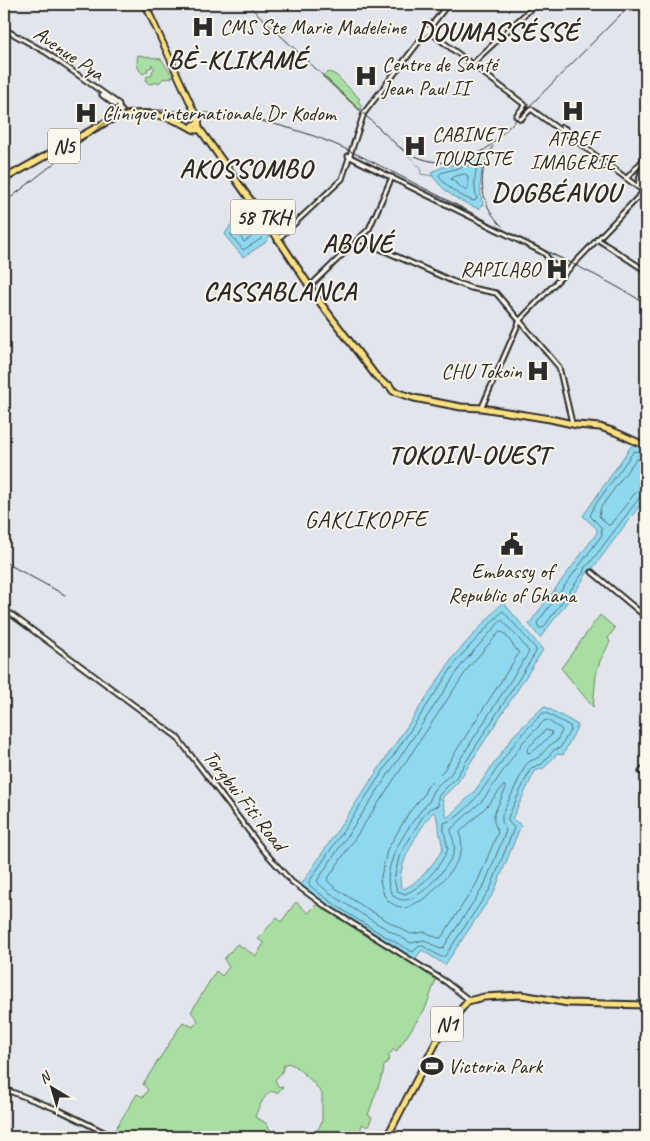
<svg xmlns="http://www.w3.org/2000/svg" width="650" height="1141" font-family="Caveat,sans-serif">
<style>
.green{fill:#a8dea1;stroke:#6a8466}
.water{fill:#8fd9f0;stroke:#6793a1;fill-rule:evenodd}
.lines{fill:none;stroke-linecap:round;stroke-linejoin:round}
.shore{stroke:#53717a;stroke-width:1}
.stream{stroke:#6793a1;stroke-width:1}
.tertiary-casing{stroke:#2b2b2b;stroke-width:7}
.secondary-casing{stroke:#2b2b2b;stroke-width:7}
.primary-casing{stroke:#2b2b2b;stroke-width:8}
.trunk-casing{stroke:#2b2b2b;stroke-width:9}
.tertiary{stroke:#fbf7ec;stroke-width:3}
.secondary{stroke:#fbf7ec;stroke-width:3}
.primary{stroke:#fce080;stroke-width:4.5}
.trunk{stroke:#fce080;stroke-width:5}
.rail{stroke:#2b2b2b;stroke-width:1}
.labels{text-anchor:middle;dominant-baseline:central;stroke-width:4;stroke-linejoin:round;paint-order:stroke}
.shield{fill:#fbf7ec;stroke:#696865;stroke-width:1}
.shield-label{font-size:20px;font-weight:bold;fill:#2b2b2b}
.poi-label{font-size:21px;fill:#2b2b2b;stroke:#fbf7ec;text-anchor:start}
.street-label{font-size:21px;fill:#2b2b2b;stroke:#fbf7ec}
.quarter-label{font-size:24px;letter-spacing:1px;fill:#2b2b2b;stroke:#fbf7ec}
.district-label{font-size:26px;font-weight:bold;letter-spacing:1px;fill:#2b2b2b;stroke:#fbf7ec}
</style>
<rect width="100%" height="100%" fill="#e2e5eb"/>
<filter id="ink" filterUnits="userSpaceOnUse"><feTurbulence type="fractalNoise" baseFrequency=".02" numOctaves="2"/><feDisplacementMap in="SourceGraphic" scale="10" xChannelSelector="R" yChannelSelector="G"/><feConvolveMatrix kernelMatrix="1 2 1 2 8 2 1 2 1" color-interpolation-filters="sRGB"/></filter>
<g filter="url(#ink)">
<g class="green">
<path d="M138,55L161,59L173,76L171,78L165,79L164,78L160,82L149,84L146,81L147,76H152V71L155,69L151,64L152,67L147,69L148,71L143,74C137,69 136,63 138,55Z"/>
<path d="M329,72L336,75L360,99L358,101L361,105V109L359,110L322,76Z"/>
<path d="M600,615L615,628L608,638L610,642L600,661L596,675L593,707L561,668Z"/>
<path d="M296,902L308,913L319,902L437,977L425,1009L396,1052L394,1049L388,1056L390,1058L383,1068L384,1070L368,1115L372,1117L368,1127L362,1124L360,1133L366,1135L367,1132L373,1137H309L319,1128L322,1121V1094L314,1083L295,1066L288,1063L284,1065L282,1072L275,1080L278,1086L283,1087L277,1093L271,1091C263,1097 258,1108 255,1117L266,1123L271,1131L264,1136L122,1137L113,1133L137,1094L143,1097L148,1090L143,1084L183,1022L193,1027L198,1020L191,1012L216,971L222,976L229,967L224,959L237,944L256,956L264,943L258,939L277,917L281,922Z"/>
</g>
<g class="water">
<path d="M479,156L482,159C483,178 477,184 483,204L479,209C459,201 442,192 431,173C440,165 466,163 479,156Z"/>
<path d="M247,200L271,234L265,243L243,257L227,238L225,234Z"/>
<path d="M635,444L646,449V497L593,568L589,570L577,589L540,638L529,624L597,533V529L583,516L632,445Z"/>
<path d="M503,602L543,650L458,782L442,798L447,818L474,792L514,735L544,706L578,725L563,755L557,754L544,768L535,771L512,819L521,825L494,892L445,965L422,950L415,959L338,913L301,885L454,656ZM433,812L436,815L443,849C433,864 421,881 404,889L401,887C395,867 420,828 433,812Z"/>
</g>
<g class="lines">
<g class="shore">
<path d="M474,164L477,166C474,178 474,188 477,199L474,201C461,197 445,187 439,175L441,173Z"/>
<path d="M465,174L468,176V189L466,191L451,179L453,177Z"/>
<path d="M247,211L249,212L264,234L261,239L243,250L231,235Z"/>
<path d="M248,222L256,234L244,242L239,234L246,223Z"/>
<path d="M646,453L634,451L595,505L590,516L601,527L602,535L537,623L539,628H543L583,573L585,567L590,563L640,497L646,495"/>
<path d="M646,460L636,459L601,507L599,516L608,525H610L636,492L641,489L646,488"/>
<path d="M503,611L536,649V652L455,779L438,796V806L430,808L421,819L399,857L394,880L397,891L405,894C423,887 440,867 448,849L444,831V823C473,815 499,761 519,738C526,729 535,721 543,713H546L570,726L571,729L560,748L554,750L542,764L531,768L508,817V821L514,828L490,889L445,956L441,957L423,946H419L413,952C377,932 341,911 309,885V882L458,659Z"/>
<path d="M502,620L520,640L529,652L450,775C444,780 437,785 433,791C430,795 431,799 429,802C412,819 375,871 393,895C396,898 399,900 404,900C419,901 450,866 454,852C456,844 451,836 451,829L483,800L523,742L544,721L547,720L561,729L562,731L556,742L550,745L538,758L530,761L525,766L502,815V822L506,831L484,886L443,948L440,949L424,940L411,943C395,934 323,893 317,881L463,663Z"/>
<path d="M500,632L504,633L519,653L444,770L427,787L423,796L410,811L387,850L380,881L384,895L388,901L396,906L406,908L426,898L448,875L459,858L462,848L460,832L488,805L504,785L506,788L494,814V822L498,832L477,883L441,938H438L425,932L411,934C397,927 332,889 327,880L469,667Z"/>
<path d="M546,730L552,732L551,736C543,740 537,752 528,753L527,750L529,747Z"/>
</g>
<g class="stream">
<path d="M400,148L414,161L416,165L420,166L421,174L433,176"/>
<path d="M472,215L571,264"/>
</g>
<defs>
<g id="tertiary">
<path d="M472,64L536,4"/>
<path d="M348,156L540,251L545,254L551,263L566,271"/>
<path d="M597,239L646,271"/>
<path d="M360,240L452,281L471,288L496,293L559,367L572,423"/>
<path d="M309,287L369,229L392,177"/>
<path d="M592,572L646,617"/>
<path d="M4,609L177,737L264,851L292,882L325,906L446,982L469,1000"/>
<path d="M641,772L646,766"/>
<path d="M4,1089L59,1110L114,1137"/>
</g>
<g id="secondary">
<path d="M4,29L47,53L119,104V108"/>
<path d="M426,29L525,105L516,116L521,119L531,109L561,131"/>
<path d="M102,95L115,105"/>
<path d="M119,108L122,111"/>
<path d="M562,127L566,129L564,132L561,131Z"/>
<path d="M564,132L646,193"/>
<path d="M627,178L644,159"/>
<path d="M638,186L646,146"/>
<path d="M277,240L342,179L364,113L448,4"/>
<path d="M482,407L520,320L644,191"/>
</g>
<path id="primary" d="M145,4L199,122V126"/>
<g id="trunk">
<circle cx="196" cy="127" r="3"/>
<path d="M199,128L279,240L322,305L375,375L386,385H389L393,391L414,398L461,407L482,408L550,419L577,425L600,427L615,432L646,446"/>
<path d="M4,179L108,121C136,107 167,114 193,129"/>
<path d="M387,1137L441,1033L468,1001L484,997L522,995L568,1003L646,1005"/>
</g>
</defs>
<use href="#tertiary" class="tertiary-casing"/>
<use href="#secondary" class="secondary-casing"/>
<use href="#primary" class="primary-casing"/>
<use href="#trunk" class="trunk-casing"/>
<use href="#tertiary" class="tertiary"/>
<use href="#secondary" class="secondary"/>
<use href="#primary" class="primary"/>
<use href="#trunk" class="trunk"/>
<g class="rail">
<path d="M247,4L398,146C427,168 463,168 491,145L631,4"/>
<path d="M493,146C476,172 479,204 502,226"/>
<path d="M4,203L105,123C127,106 154,110 181,111C224,113 267,120 308,134C341,145 373,162 404,178C440,196 476,215 512,234C557,257 604,277 646,304"/>
<path d="M6,563L65,595"/>
</g>
</g>
</g>
<defs>
<symbol id="hospital-bare" viewBox="-9 -9 18 18"><path d="M-5-5h3v3.5h4V-5h3V5h-3V1.5h-4V5h-3Z" fill="#2b2b2b" stroke="#fbf7ec" stroke-width="2.5" paint-order="stroke"/></symbol>
<symbol id="civic-bare" viewBox="-9 -9 18 18"><path d="M-.6-6.5H3V-4.5H.6V-3L4-1V1h2V6H-6V1h2V-1L-.6-3ZM-1.2 2.5V6h2.4V2.5Z" fill="#2b2b2b" stroke="#fbf7ec" stroke-width="2.5" paint-order="stroke"/></symbol>
<symbol id="stadium-bare" viewBox="-9 -9 18 18"><path d="M0-5a6.5 5 0 1 0 0 10a6.5 5 0 1 0 0-10ZM-3.5-1.8h7v3.6h-7Z" fill="#2b2b2b" stroke="#fbf7ec" stroke-width="2.5" paint-order="stroke"/></symbol>
</defs>
<g fill-rule="evenodd">
<use href="#hospital-bare" x="187" y="11" width="32" height="32"/>
<use href="#hospital-bare" x="350" y="60" width="32" height="32"/>
<use href="#hospital-bare" x="557" y="95" width="32" height="32"/>
<use href="#hospital-bare" x="70" y="97" width="32" height="32"/>
<use href="#hospital-bare" x="399" y="130" width="32" height="32"/>
<use href="#hospital-bare" x="541" y="253" width="32" height="32"/>
<use href="#hospital-bare" x="522" y="355" width="32" height="32"/>
<use href="#civic-bare" x="496" y="528" width="32" height="32"/>
<use href="#stadium-bare" x="416" y="1050" width="32" height="32"/>
</g>
<g class="labels">
<g class="shield">
<rect x="48" y="128.5" width="32" height="35" rx="4"/>
<rect x="230.5" y="199.5" width="65" height="35" rx="4"/>
<rect x="431" y="1006.5" width="32" height="35" rx="4"/>
</g>
<g class="shield-label">
<text x="64" y="146">N5</text>
<text x="263" y="217">58 TKH</text>
<text x="447" y="1024">N1</text>
</g>
<g class="poi-label">
<text x="220" y="27">CMS Ste Marie Madeleine</text>
<text x="382" y="64">Centre de Santé<tspan x="382" dy="24">Jean Paul II</tspan></text>
<text x="102" y="113">Clinique internationale Dr Kodom</text>
<text x="432" y="134">CABINET<tspan x="432" dy="24">TOURISTE</tspan></text>
<text x="573" y="138" text-anchor="middle">ATBEF<tspan x="573" dy="24">IMAGERIE</tspan></text>
<text x="540" y="269" text-anchor="end">RAPILABO</text>
<text x="522" y="371" text-anchor="end">CHU Tokoin</text>
<text x="512" y="571" text-anchor="middle">Embassy of<tspan x="512" dy="24">Republic of Ghana</tspan></text>
<text x="448" y="1066">Victoria Park</text>
</g>
<g class="street-label">
<text transform="translate(69 53) rotate(34)">Avenue Pya</text>
<text transform="translate(245 800) rotate(52)">Torgbui Fiti Road</text>
</g>
<g class="quarter-label">
<text x="366" y="519">GAKLIKOPFE</text>
</g>
<g class="district-label">
<text x="498" y="31">DOUMASSÉSSÉ</text>
<text x="238" y="59">BÈ-KLIKAMÉ</text>
<text x="246" y="168">AKOSSOMBO</text>
<text x="556" y="192">DOGBÉAVOU</text>
<text x="358" y="243">ABOVÉ</text>
<text x="280" y="291">CASSABLANCA</text>
<text x="469" y="454">TOKOIN-OUEST</text>
</g>
</g>
<rect width="650" height="1141" fill="none" stroke="#fbf7ec" stroke-width="20"/>
<rect x="10" y="10" width="630" height="1121" fill="none" stroke="#2b2b2b" stroke-width="2" filter="url(#ink)"/>
<g transform="translate(52 1088) rotate(322)" stroke="#fbf7ec" stroke-width="4" paint-order="stroke">
<path d="M0-4L9 19L0 12L-9 19Z" fill="#2b2b2b"/>
<text y="-8" font-size="14" font-weight="bold" text-anchor="middle" fill="#2b2b2b">N</text>
</g>
</svg>
